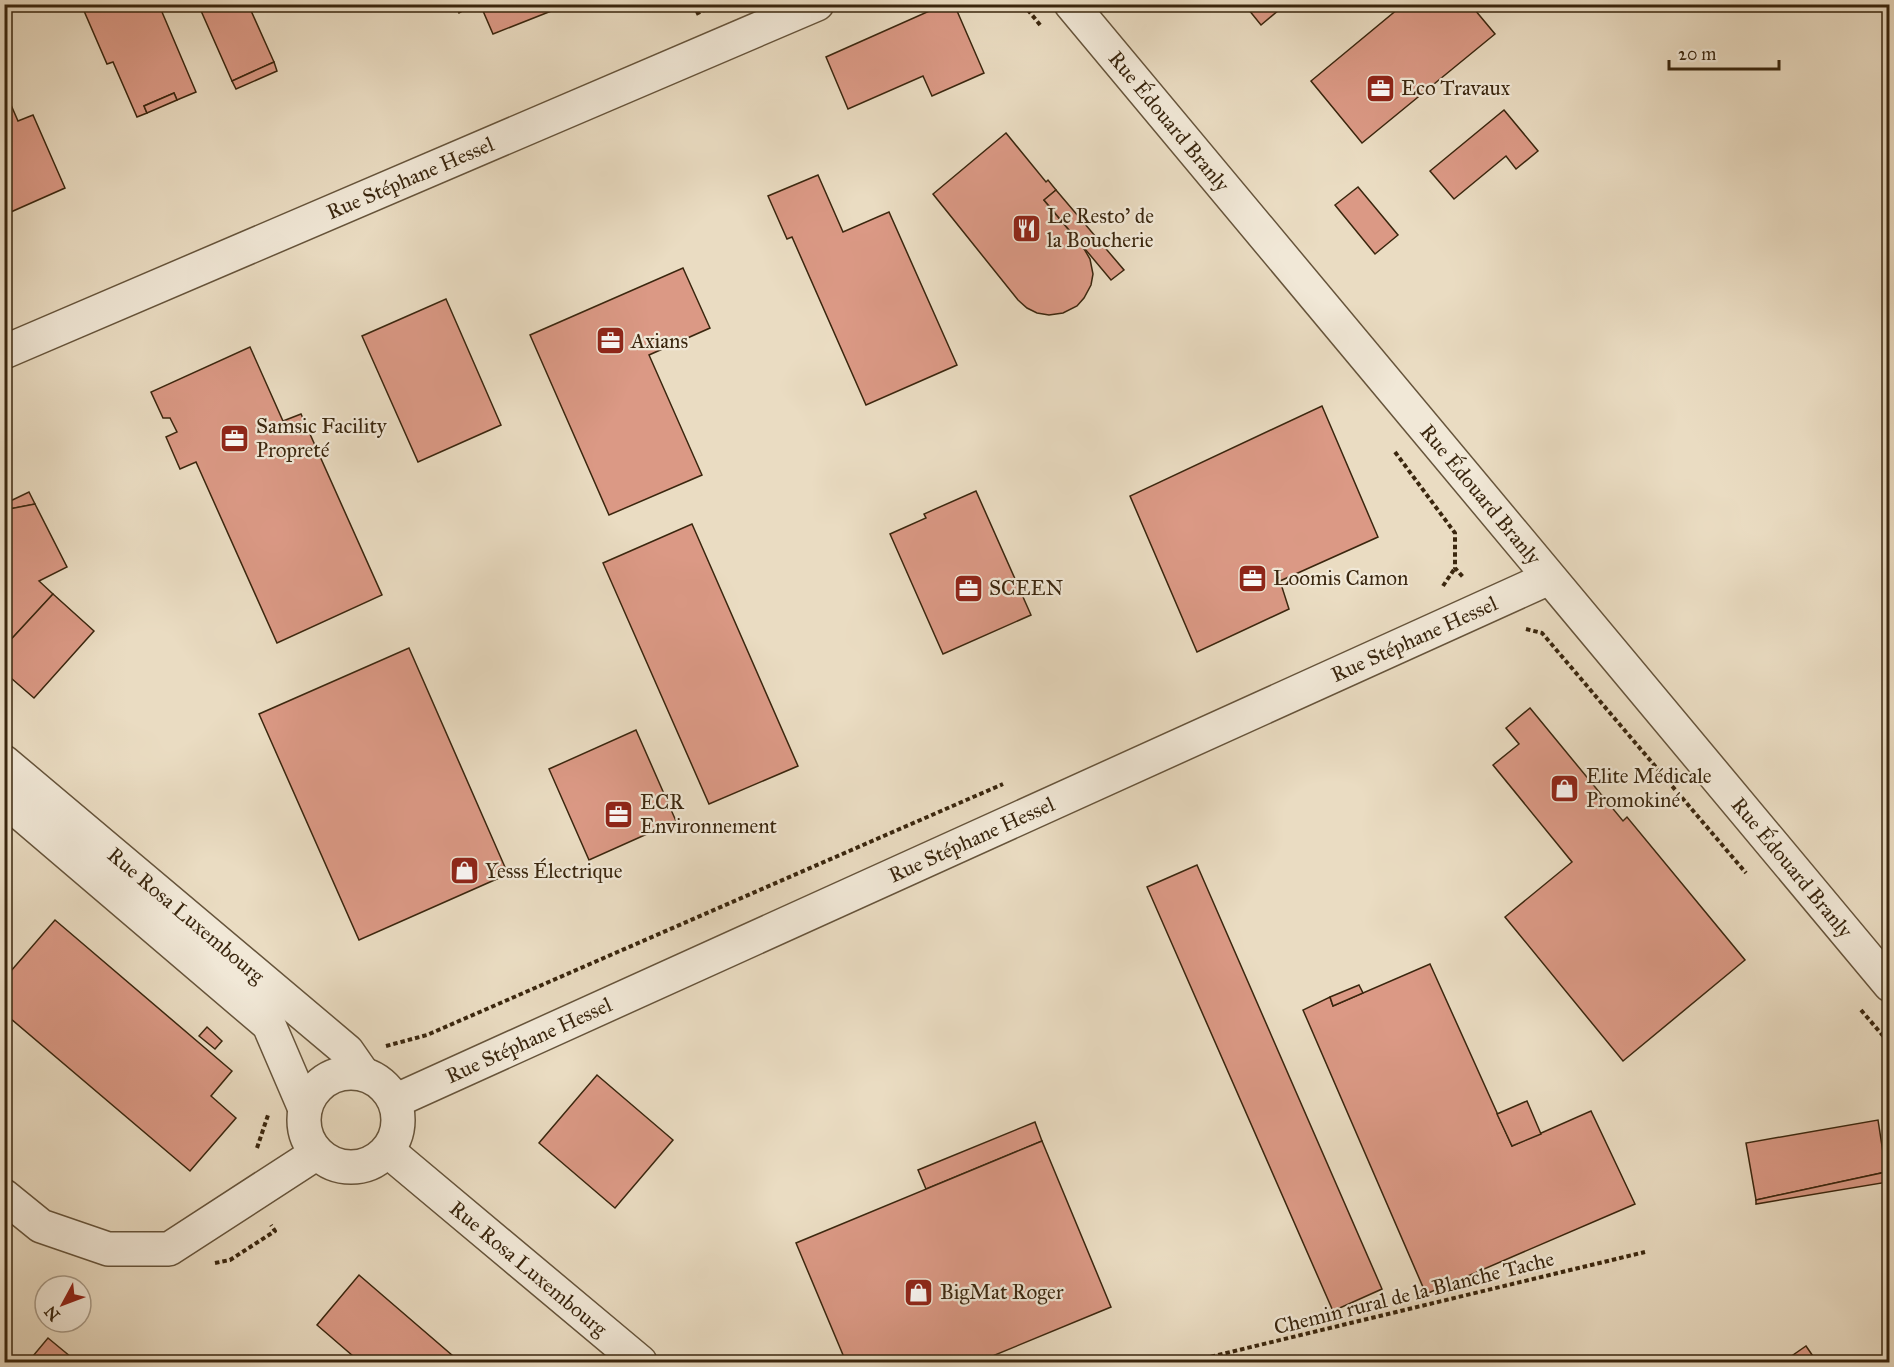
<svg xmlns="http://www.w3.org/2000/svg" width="1894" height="1367" font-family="'IM FELL Great Primer',serif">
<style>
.building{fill:#db9985;stroke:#3a260e;stroke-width:1.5}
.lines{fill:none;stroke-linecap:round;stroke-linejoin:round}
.street-casing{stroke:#66543b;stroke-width:36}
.path{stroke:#3a260e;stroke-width:4;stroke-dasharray:4.5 3;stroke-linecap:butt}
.street{stroke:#f1e8d7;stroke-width:33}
.labels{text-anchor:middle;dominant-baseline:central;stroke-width:4.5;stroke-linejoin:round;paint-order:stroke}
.poi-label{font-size:21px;fill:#3a260e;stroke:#f1e8d7;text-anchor:start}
.street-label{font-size:21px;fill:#3a260e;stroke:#f1e8d7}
</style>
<rect width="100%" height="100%" fill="#eadcc2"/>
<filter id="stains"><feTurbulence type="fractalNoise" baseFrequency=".00333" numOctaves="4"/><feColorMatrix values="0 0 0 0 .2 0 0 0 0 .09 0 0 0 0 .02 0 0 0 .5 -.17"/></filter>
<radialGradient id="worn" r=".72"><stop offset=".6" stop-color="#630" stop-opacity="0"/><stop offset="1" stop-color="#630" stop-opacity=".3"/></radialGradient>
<g class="building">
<path d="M81,4H154L155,7L159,5L196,92L177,100L174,93L144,106L147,113L137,117L113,62L107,64Z"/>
<path d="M198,4H248L274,62L232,81Z"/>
<path d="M455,4H475L459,13Z"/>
<path d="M480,4H569L493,34Z"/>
<path d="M945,4H954L984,73L932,96L923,76L848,109L826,57Z"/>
<path d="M1244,4H1286L1261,25Z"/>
<path d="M1404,4H1470L1495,34L1362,143L1311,81Z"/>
<path d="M274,62L277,71L236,89L232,81Z"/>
<path d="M4,89L18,121L33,115L65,188L4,215Z"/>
<path d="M174,93L177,100L147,113L144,106Z"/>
<path d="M1504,110L1538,151L1516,169L1506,156L1454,199L1430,171Z"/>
<path d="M1006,133L1046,182L1048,180L1056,190L1044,200L1083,247L1090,259L1093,274L1091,285L1084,298L1077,306L1063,313L1049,315L1037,313L1027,308L1018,300L933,194Z"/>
<path d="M818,175L843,232L889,212L957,365L866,405L792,237L787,239L768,196Z"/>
<path d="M1358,187L1398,235L1375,254L1335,205Z"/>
<path d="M1056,190L1124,270L1111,280L1044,200Z"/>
<path d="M683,268L710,328L649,355L702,475L609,515L530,335Z"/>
<path d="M446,299L501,425L418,462L362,336Z"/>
<path d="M250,347L283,421L301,414L382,595L277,643L196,462L180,469L166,437L177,432L170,418H163L151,392Z"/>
<path d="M1322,406L1378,537L1280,581L1289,609L1197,652L1130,496Z"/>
<path d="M976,491L1031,615L943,654L890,534L926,518L924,514Z"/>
<path d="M29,492L35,504L4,510V504Z"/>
<path d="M35,504L67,567L39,581L53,594L4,647V510Z"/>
<path d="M692,524L798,766L709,804L603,563Z"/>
<path d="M53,594L94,631L34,698L4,672V647Z"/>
<path d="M409,648L508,874L359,940L259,714Z"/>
<path d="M1530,708L1623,821L1627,817L1745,960L1623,1061L1505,917L1572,862L1493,765L1519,744L1506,728Z"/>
<path d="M636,730L676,821L589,860L549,769Z"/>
<path d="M1197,865L1382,1289L1333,1311L1147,887Z"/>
<path d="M55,920L232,1071L211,1096L236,1118L190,1171L4,1013V979Z"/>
<path d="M1430,964L1512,1146L1591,1111L1635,1204L1426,1294L1303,1010L1330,997L1333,1006Z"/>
<path d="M1359,985L1363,993L1333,1006L1330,997Z"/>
<path d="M207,1027L222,1041L215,1049L199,1036Z"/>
<path d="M597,1075L673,1140L615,1208L539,1143Z"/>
<path d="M1527,1101L1541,1134L1512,1146L1497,1114Z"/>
<path d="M1878,1120L1886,1172L1756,1200L1746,1143Z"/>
<path d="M1035,1122L1042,1141L926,1189L918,1170Z"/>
<path d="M1042,1141L1111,1307L978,1362H846L796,1243Z"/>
<path d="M1886,1172L1888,1182L1756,1204V1200Z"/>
<path d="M359,1275L460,1362H360L317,1325Z"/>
<path d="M48,1338L77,1362H28Z"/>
<path d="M1806,1346L1817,1362H1783Z"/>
</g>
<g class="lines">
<defs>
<g id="street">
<path id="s1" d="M1071,4L1890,985"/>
<path id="s2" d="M4,352L817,4"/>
<path id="s3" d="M4,762L347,1051L363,1074"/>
<path d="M4,799L269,1025L305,1109"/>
<circle cx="351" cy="1120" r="47"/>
<path id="s4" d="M395,1101L1549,578"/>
<path id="s5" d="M388,1151L640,1362"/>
<path d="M4,1196L41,1226L108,1249H169L317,1153"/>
</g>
</defs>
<use href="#street" class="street-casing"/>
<g class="path">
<path d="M1023,4L1041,26"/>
<path d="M696,14L717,4"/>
<path d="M1395,452L1455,533V568L1463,577"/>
<path d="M1443,586L1455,568"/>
<path d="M1526,629L1542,633L1746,873"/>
<path d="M1861,1010L1890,1044"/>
<path d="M386,1046L427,1035L1003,784"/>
<path d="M257,1148L268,1115"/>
<path d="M215,1263L230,1260L275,1231L271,1225"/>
<path d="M1189,1362L1645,1252"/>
</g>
<use href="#street" class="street"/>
</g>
<defs>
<symbol id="office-square" viewBox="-11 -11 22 22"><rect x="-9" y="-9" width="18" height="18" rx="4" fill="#8f2418" stroke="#f1e8d7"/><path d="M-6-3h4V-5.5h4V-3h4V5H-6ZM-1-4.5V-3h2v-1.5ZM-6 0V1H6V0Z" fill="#fff"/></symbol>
<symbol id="restaurant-square" viewBox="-11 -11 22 22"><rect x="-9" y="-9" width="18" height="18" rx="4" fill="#8f2418" stroke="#f1e8d7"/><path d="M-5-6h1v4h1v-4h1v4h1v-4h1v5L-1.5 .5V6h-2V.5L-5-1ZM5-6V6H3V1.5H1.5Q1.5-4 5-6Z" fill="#fff"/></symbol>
<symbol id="shop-square" viewBox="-11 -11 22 22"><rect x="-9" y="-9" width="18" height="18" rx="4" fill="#8f2418" stroke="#f1e8d7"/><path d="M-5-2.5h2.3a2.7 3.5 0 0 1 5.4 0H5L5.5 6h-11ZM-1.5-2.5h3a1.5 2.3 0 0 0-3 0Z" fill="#fff"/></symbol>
</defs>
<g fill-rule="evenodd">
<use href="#office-square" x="1364" y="72" width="33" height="33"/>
<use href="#restaurant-square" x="1010" y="212" width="33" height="33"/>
<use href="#office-square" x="594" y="324" width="33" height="33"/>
<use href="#office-square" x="218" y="422" width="33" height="33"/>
<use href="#office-square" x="1236" y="562" width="33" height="33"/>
<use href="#office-square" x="952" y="572" width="33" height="33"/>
<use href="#shop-square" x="1548" y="772" width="33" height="33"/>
<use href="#office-square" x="602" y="798" width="33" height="33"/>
<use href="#shop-square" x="448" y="854" width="33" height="33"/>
<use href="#shop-square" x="902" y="1276" width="33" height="33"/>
</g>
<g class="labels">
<g class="poi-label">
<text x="1401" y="88">Eco Travaux</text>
<text x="1047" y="216">Le Resto' de<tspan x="1047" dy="24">la Boucherie</tspan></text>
<text x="631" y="341">Axians</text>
<text x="256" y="426">Samsic Facility<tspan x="256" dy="24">Propreté</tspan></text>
<text x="1273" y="578">Loomis Camon</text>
<text x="989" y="588">SCEEN</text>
<text x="1586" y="776">Elite Médicale<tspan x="1586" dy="24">Promokiné</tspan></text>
<text x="640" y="802">ECR<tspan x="640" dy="24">Environnement</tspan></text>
<text x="485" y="871">Yesss Électrique</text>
<text x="940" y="1292">BigMat Roger</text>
</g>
<g class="street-label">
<text stroke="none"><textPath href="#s1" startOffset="153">Rue Édouard Branly</textPath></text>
<text stroke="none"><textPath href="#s2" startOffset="442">Rue Stéphane Hessel</textPath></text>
<text stroke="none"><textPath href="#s1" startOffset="639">Rue Édouard Branly</textPath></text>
<text stroke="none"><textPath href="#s4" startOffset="1119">Rue Stéphane Hessel</textPath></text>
<text stroke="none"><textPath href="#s4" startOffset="633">Rue Stéphane Hessel</textPath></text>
<text stroke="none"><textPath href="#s1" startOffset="1125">Rue Édouard Branly</textPath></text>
<text stroke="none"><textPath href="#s3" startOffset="238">Rue Rosa Luxembourg</textPath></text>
<text stroke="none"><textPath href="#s4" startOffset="147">Rue Stéphane Hessel</textPath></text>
<text stroke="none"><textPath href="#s5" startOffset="183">Rue Rosa Luxembourg</textPath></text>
<text transform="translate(1414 1293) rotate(-14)">Chemin rural de la Blanche Tache</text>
</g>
</g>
<rect width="1894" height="1367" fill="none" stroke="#eadcc2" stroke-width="24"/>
<rect x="6" y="6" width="1882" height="1355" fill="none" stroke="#3a260e" stroke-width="3"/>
<rect x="12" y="12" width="1870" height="1343" fill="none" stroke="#3a260e" stroke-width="1.5"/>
<g transform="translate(63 1304) rotate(229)"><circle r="28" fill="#f1e8d7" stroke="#a89a87" stroke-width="1.5"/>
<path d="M0-4.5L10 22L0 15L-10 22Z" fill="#8f2418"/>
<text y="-9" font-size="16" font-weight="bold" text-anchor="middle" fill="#3a260e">N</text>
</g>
<path d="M1669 60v9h110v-9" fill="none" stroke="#3a260e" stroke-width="3"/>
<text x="1678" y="60" font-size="18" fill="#3a260e" stroke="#f1e8d7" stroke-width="4.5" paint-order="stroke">20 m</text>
<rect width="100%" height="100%" filter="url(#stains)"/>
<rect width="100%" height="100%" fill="url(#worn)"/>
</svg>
